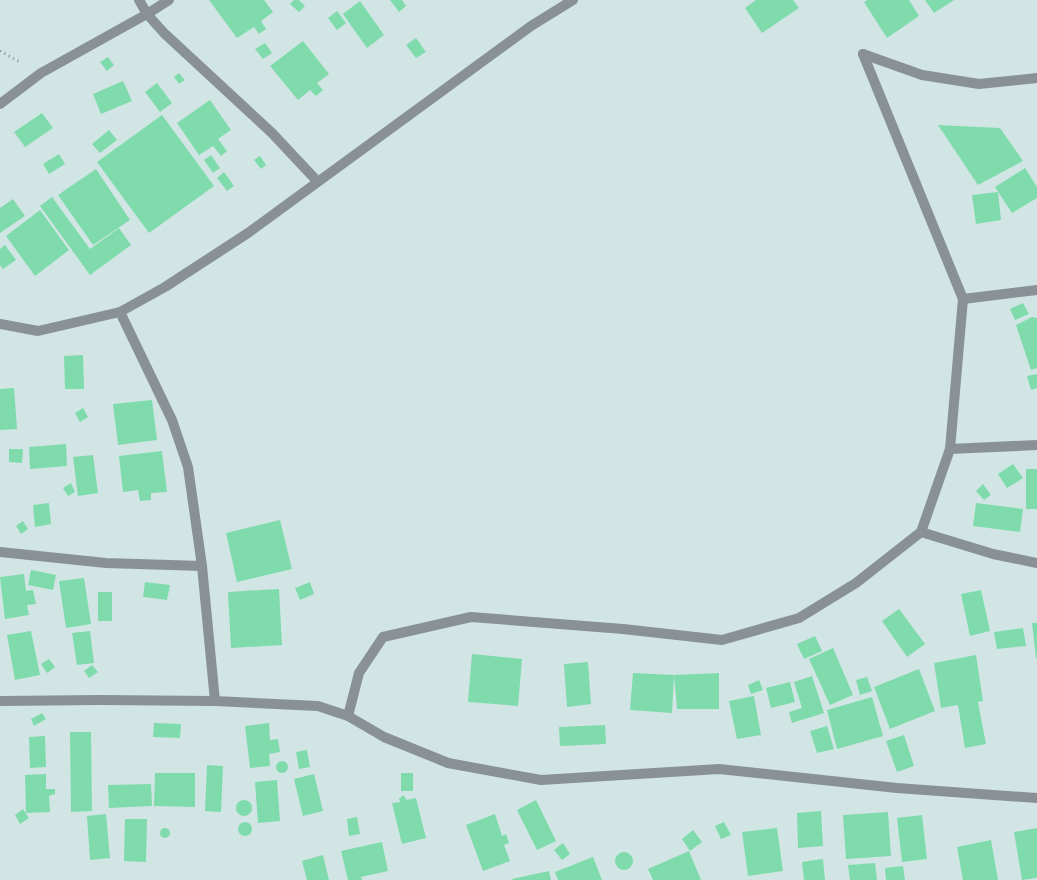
<svg xmlns="http://www.w3.org/2000/svg" width="1037" height="880" font-family="Commissioner,sans-serif">
<style>
.building{fill:#7fdbac}
.lines{fill:none;stroke-linecap:round;stroke-linejoin:round}
.path{stroke:#81908e;stroke-width:3;stroke-dasharray:1 4;stroke-linecap:butt}
.street{stroke:#899194;stroke-width:10}
</style>
<rect width="100%" height="100%" fill="#d1e6e4"/>
<g class="building">
<path d="M209,0H264L273,12L261,21L266,29L259,34L254,27L237,38Z"/>
<path d="M294,0H299L305,6L299,12L290,4Z"/>
<path d="M390,0H402L406,6L399,12Z"/>
<path d="M756,0H793L799,8L762,33L745,8Z"/>
<path d="M868,0H909L919,16L887,38L864,2Z"/>
<path d="M925,0H954L934,13Z"/>
<path d="M360,1L384,35L367,48L343,14Z"/>
<path d="M337,11L346,23L337,30L328,18Z"/>
<path d="M416,38L426,52L416,58L406,45Z"/>
<path d="M303,41L329,74L317,83L323,90L316,96L310,90L298,100L270,66Z"/>
<path d="M265,43L272,53L263,59L255,49Z"/>
<path d="M108,57L114,65L107,71L100,62Z"/>
<path d="M179,73L185,80L179,84L174,77Z"/>
<path d="M123,81L132,101L101,114L93,94Z"/>
<path d="M157,83L172,103L160,112L145,92Z"/>
<path d="M210,100L231,130L218,139L227,151L221,156L213,146L199,155L177,123Z"/>
<path d="M42,113L53,128L25,147L14,132Z"/>
<path d="M162,115L214,186L149,233L97,162Z"/>
<path d="M938,125L1000,128L1023,161L978,185Z"/>
<path d="M109,130L117,140L100,153L92,144Z"/>
<path d="M59,154L65,164L49,174L43,164Z"/>
<path d="M211,155L220,168L213,173L204,160Z"/>
<path d="M260,156L266,165L261,169L254,160Z"/>
<path d="M1025,168L1037,187V198L1012,213L995,187Z"/>
<path d="M96,169L130,220L93,245L58,195Z"/>
<path d="M224,172L234,186L227,191L217,178Z"/>
<path d="M998,192L1001,220L976,224L972,195Z"/>
<path d="M52,197L90,249L119,228L131,245L90,275L40,206Z"/>
<path d="M13,199L25,216L0,233V208Z"/>
<path d="M40,210L69,250L35,276L6,236Z"/>
<path d="M5,245L16,260L3,269L0,265V249Z"/>
<path d="M1023,303L1029,314L1015,320L1010,309Z"/>
<path d="M1032,317L1037,318V368L1031,370L1016,325Z"/>
<path d="M83,355L84,389H65L64,356Z"/>
<path d="M1037,374V388L1031,390L1027,376Z"/>
<path d="M14,388L17,429L0,430V389Z"/>
<path d="M152,400L157,440L118,445L113,404Z"/>
<path d="M83,408L88,417L80,422L75,413Z"/>
<path d="M66,444L67,466L30,469L29,447Z"/>
<path d="M9,449H23L22,463L9,462Z"/>
<path d="M162,451L167,492L151,493V500L140,501L138,490L123,492L119,456Z"/>
<path d="M93,455L98,493L78,496L73,457Z"/>
<path d="M1013,464L1023,478L1007,488L998,474Z"/>
<rect x="1026" y="469" width="11" height="40"/>
<path d="M71,483L75,492L68,496L63,488Z"/>
<path d="M983,484L991,495L984,500L976,491Z"/>
<path d="M49,503L51,524L35,527L33,505Z"/>
<path d="M976,503L1023,509L1020,532L973,526Z"/>
<path d="M280,520L292,569L237,582L226,533Z"/>
<path d="M23,521L28,529L21,534L16,526Z"/>
<path d="M31,570L56,575L53,590L28,585Z"/>
<path d="M24,574L26,591L33,590L36,604L27,605L29,615L5,619L0,577Z"/>
<path d="M84,578L91,624L66,628L59,581Z"/>
<path d="M145,582L170,585L167,600L143,597Z"/>
<path d="M310,582L314,594L300,600L295,588Z"/>
<path d="M279,589L282,645L231,648L228,592Z"/>
<path d="M981,590L990,631L970,636L961,594Z"/>
<rect x="98" y="592" width="14" height="29"/>
<path d="M899,609L925,644L907,657L882,621Z"/>
<path d="M1032,623H1037V658H1036Z"/>
<path d="M1023,628L1026,646L997,649L994,632Z"/>
<path d="M31,631L40,675L15,680L7,635Z"/>
<path d="M90,631L94,663L77,665L72,633Z"/>
<path d="M815,636L822,651L804,659L797,644Z"/>
<path d="M833,648L853,695L830,705L809,659Z"/>
<path d="M472,654L522,659L518,706L468,702Z"/>
<path d="M976,655L983,701L978,702L986,744L965,748L958,705L941,708L934,663Z"/>
<path d="M49,659L55,667L47,673L41,664Z"/>
<path d="M588,662L591,704L567,707L564,664Z"/>
<path d="M92,665L98,672L89,678L84,671Z"/>
<path d="M919,669L935,711L890,729L874,687Z"/>
<path d="M633,673L674,675L672,713L630,710Z"/>
<path d="M719,673V709H677L674,675Z"/>
<path d="M812,676L824,713L792,723L789,712L802,708L794,682Z"/>
<path d="M867,677L872,691L860,695L856,680Z"/>
<path d="M759,680L763,690L751,694L748,685Z"/>
<path d="M790,682L795,702L771,708L766,688Z"/>
<path d="M754,696L761,735L737,739L729,701Z"/>
<path d="M872,697L883,736L837,749L827,710Z"/>
<path d="M42,713L46,719L34,726L31,719Z"/>
<path d="M154,723L181,724L180,738L153,737Z"/>
<path d="M269,723L270,740L278,739L280,752L269,754L270,766L250,768L245,726Z"/>
<path d="M605,725L606,744L560,746L559,727Z"/>
<path d="M827,726L834,749L817,753L810,731Z"/>
<path d="M70,732H91L92,811L71,812Z"/>
<path d="M904,735L914,766L897,772L886,741Z"/>
<path d="M45,736L46,767L30,768L29,737Z"/>
<path d="M307,750L310,767L299,769L296,752Z"/>
<circle cx="282" cy="767" r="6"/>
<path d="M207,765L223,766L221,812L205,811Z"/>
<path d="M155,773H195V807L154,806Z"/>
<rect x="401" y="773" width="12" height="18"/>
<path d="M46,774V789H55V794L49,796L50,812L26,813L25,775Z"/>
<path d="M314,774L323,811L303,816L294,779Z"/>
<path d="M277,780L280,821L258,823L255,782Z"/>
<path d="M151,784L152,806L109,808L108,785Z"/>
<path d="M403,795L407,800L416,798L426,838L402,844L392,803L400,802L399,799Z"/>
<path d="M536,800L556,841L537,850L517,810Z"/>
<circle cx="244" cy="808" r="8"/>
<path d="M23,809L29,818L20,824L15,815Z"/>
<path d="M821,811L823,846L798,848L797,813Z"/>
<path d="M888,812L891,856L846,859L843,815Z"/>
<path d="M106,814L110,858L90,860L87,816Z"/>
<path d="M495,814L502,836L506,834L509,843L504,845L510,861L483,871L466,825Z"/>
<path d="M922,815L927,859L902,862L897,818Z"/>
<path d="M357,817L360,834L349,836L347,819Z"/>
<path d="M125,819H147L146,862L124,861Z"/>
<circle cx="245" cy="829" r="7"/>
<path d="M724,822L731,835L721,839L715,826Z"/>
<path d="M777,828L783,871L748,876L742,832Z"/>
<path d="M1037,828V878L1022,880L1014,832Z"/>
<circle cx="165" cy="833" r="5"/>
<path d="M693,830L702,842L690,851L682,839Z"/>
<path d="M991,840L998,880H963L957,847Z"/>
<path d="M382,842L388,871L361,877L362,880H348L341,851Z"/>
<path d="M563,843L570,854L562,860L554,850Z"/>
<path d="M689,851L701,880H653L648,869Z"/>
<circle cx="624" cy="861" r="9"/>
<path d="M323,855L329,880H307L302,861Z"/>
<path d="M593,857L602,880H558L555,872Z"/>
<path d="M823,859L825,880H804L802,862Z"/>
<path d="M875,863L877,880H850L848,865Z"/>
<path d="M903,866L905,880H886L885,868Z"/>
<path d="M549,871L551,880H513L512,879Z"/>
</g>
<g class="lines">
<path class="path" d="M0,51L20,62"/>
<g class="street">
<path d="M139,0L147,14L164,33L272,133L317,181"/>
<path d="M863,54L922,75L979,84L1037,78"/>
<path d="M0,104L41,73L147,14L169,0"/>
<path d="M963,299L1037,290"/>
<path d="M120,312L165,287L248,233L531,26L573,0"/>
<path d="M0,324L38,331L120,312L172,420L188,467L202,566L215,701"/>
<path d="M950,449L1037,445"/>
<path d="M921,532L993,554L1037,563"/>
<path d="M0,552L106,563L202,566"/>
<path d="M0,701L100,700L215,701L318,706L348,716L384,737L448,763L541,780L719,769L897,788L1037,798"/>
<path d="M348,716L359,673L383,637L471,617L623,629L722,640L799,618L856,583L921,532L950,449L963,299L863,54"/>
</g>
</g>
</svg>
